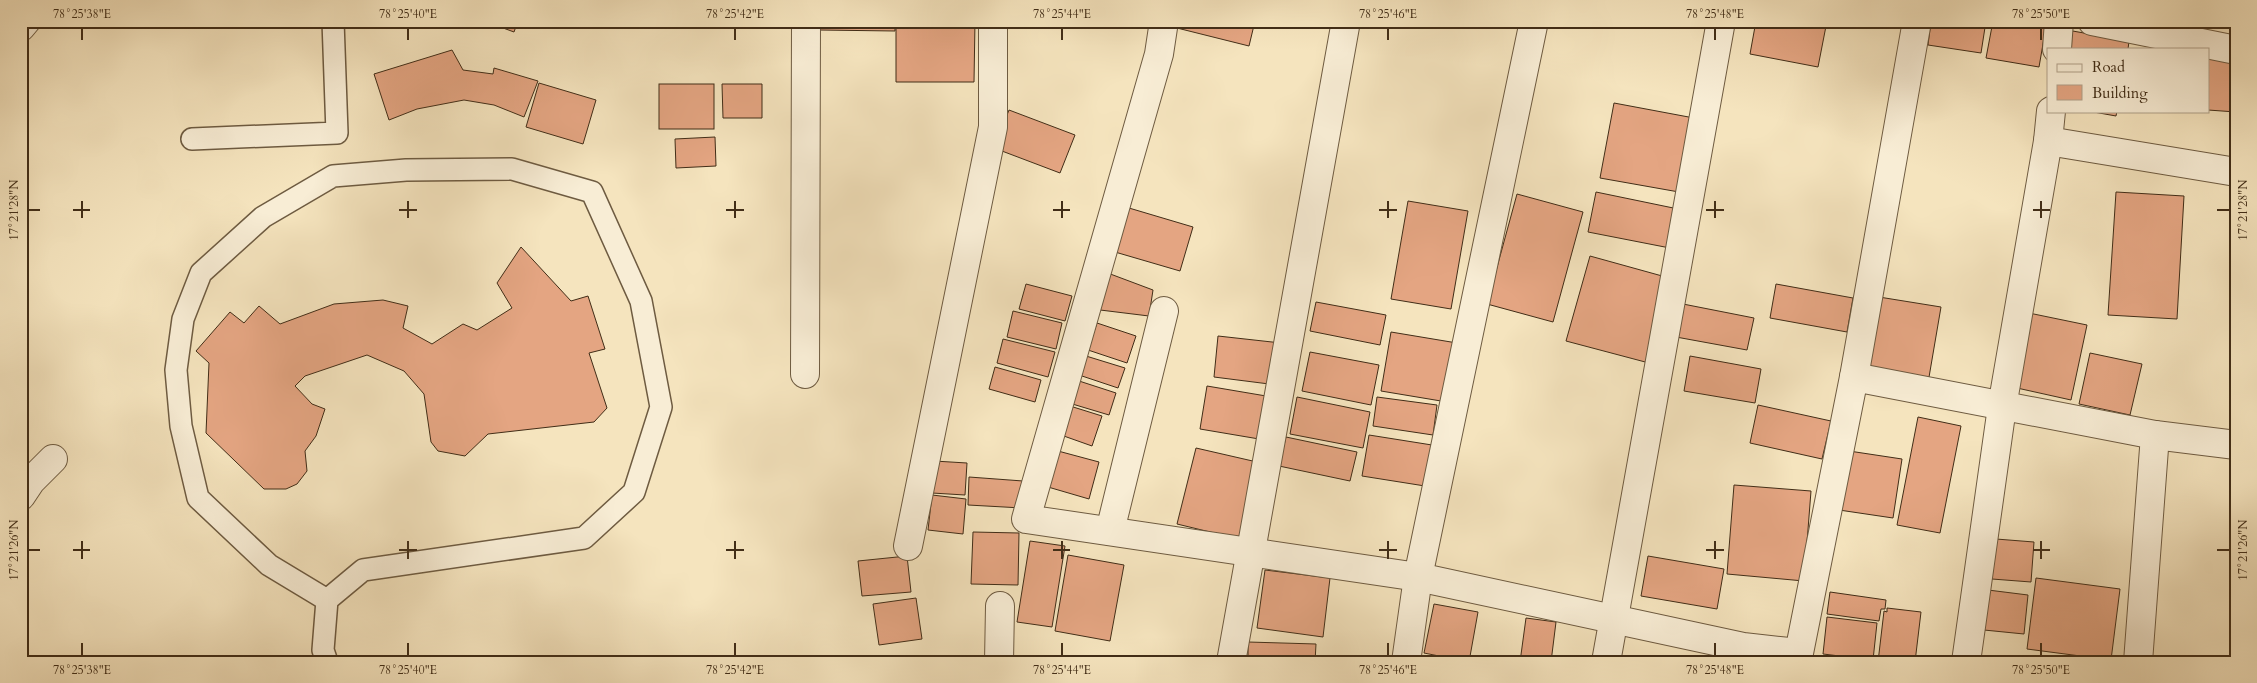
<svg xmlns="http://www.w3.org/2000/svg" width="2257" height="683" font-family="Cardo,serif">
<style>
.building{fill:#e4a582;stroke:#412d17}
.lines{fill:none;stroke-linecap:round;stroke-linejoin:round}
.lane-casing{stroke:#6e5b41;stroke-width:24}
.street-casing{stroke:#6e5b41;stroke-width:30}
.lane{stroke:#f8edd5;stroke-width:21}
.street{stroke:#f8edd5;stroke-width:28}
.ticks{fill:none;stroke:#412d17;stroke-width:2}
.neatline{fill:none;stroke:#412d17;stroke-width:2}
.ticks-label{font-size:12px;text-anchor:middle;fill:#412d17}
</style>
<rect width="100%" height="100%" fill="#f5e4be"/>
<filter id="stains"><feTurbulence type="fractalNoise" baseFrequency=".004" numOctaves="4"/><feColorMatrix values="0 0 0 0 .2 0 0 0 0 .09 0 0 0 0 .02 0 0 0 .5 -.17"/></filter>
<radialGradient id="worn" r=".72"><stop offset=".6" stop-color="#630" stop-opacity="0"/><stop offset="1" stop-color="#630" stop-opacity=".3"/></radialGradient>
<g class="building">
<path d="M484,21H518L514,32Z"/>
<path d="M819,21H895V31L819,30Z"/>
<path d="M896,21H975L974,82H896Z"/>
<path d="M1179,21H1255L1249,46L1177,28Z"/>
<path d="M1756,21H1827L1818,67L1750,54Z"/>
<path d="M1931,21H1986L1981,53L1928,45Z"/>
<path d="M1993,21H2047L2039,67L1986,58Z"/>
<path d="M2067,30L2129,41L2128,49H2063Z"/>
<path d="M452,50L463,70L493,74L494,68L538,81L524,117L494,105L464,100L417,109L389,120L374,74Z"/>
<path d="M2208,56L2236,58V112L2208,110Z"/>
<path d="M539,83L596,100L583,144L526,127Z"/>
<rect x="659" y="84" width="55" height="45"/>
<path d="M722,84H762V118H723Z"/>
<path d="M1614,103L1694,118L1679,192L1600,178Z"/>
<path d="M1009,110L1075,135L1060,173L994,148Z"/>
<path d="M2088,111H2117L2116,116Z"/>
<path d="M715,137L716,166L676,168L675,139Z"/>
<path d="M1596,192L1683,210L1675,249L1588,232Z"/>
<path d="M2116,192L2184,196L2177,319L2108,315Z"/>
<path d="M1517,194L1583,212L1553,322L1487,304Z"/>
<path d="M1408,201L1468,211L1451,309L1391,299Z"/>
<path d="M1129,208L1193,227L1180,271L1115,252Z"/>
<path d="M521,247L571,301L588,296L605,349L589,353L607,408L594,422L488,434L465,456L438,451L431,442L424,394L404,371L367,355L305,376L295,386L312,404L325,409L316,436L305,451L307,471L297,484L286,489H264L206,433L209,363L196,351L230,312L244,323L259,306L280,324L334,304L383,300L408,306L403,328L432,344L463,324L477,330L512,308L497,283Z"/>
<path d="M1590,256L1673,279L1649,363L1566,341Z"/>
<path d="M1105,272L1153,290L1149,316L1092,309Z"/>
<path d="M1026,284L1072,296L1065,321L1019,309Z"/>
<path d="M1776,284L1853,298L1847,332L1770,318Z"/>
<path d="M1879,297L1941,307L1928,383L1867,374Z"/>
<path d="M1316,302L1386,315L1380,345L1310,331Z"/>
<path d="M1683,304L1754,318L1747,350L1676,337Z"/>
<path d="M1013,311L1062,323L1056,349L1007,337Z"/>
<path d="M2024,312L2087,325L2071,400L2008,386Z"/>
<path d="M1097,323L1136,336L1127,363L1088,350Z"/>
<path d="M1391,332L1457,343L1447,402L1381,391Z"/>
<path d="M1218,336L1281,343L1277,385L1214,377Z"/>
<path d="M1003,339L1055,352L1048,377L997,363Z"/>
<path d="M1310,352L1379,365L1371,405L1302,391Z"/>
<path d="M2090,353L2142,364L2130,415L2079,404Z"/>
<path d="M1086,356L1125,368L1118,388L1079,375Z"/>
<path d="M1690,356L1761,369L1755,403L1684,391Z"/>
<path d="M995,367L1041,380L1035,402L989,389Z"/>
<path d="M1076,380L1116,393L1109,415L1069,403Z"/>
<path d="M1207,386L1272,397L1265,440L1200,429Z"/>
<path d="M1297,397L1370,412L1363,448L1290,434Z"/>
<path d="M1377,397L1437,405L1433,435L1373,426Z"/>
<path d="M1758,405L1831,421L1822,459L1750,443Z"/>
<path d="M1070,406L1102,416L1092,446L1061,435Z"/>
<path d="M1918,417L1961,426L1940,533L1897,525Z"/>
<path d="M1369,435L1432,445L1425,486L1362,476Z"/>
<path d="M1286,437L1357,452L1350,481L1279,466Z"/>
<path d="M1196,448L1257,462L1239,539L1177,524Z"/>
<path d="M1058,451L1099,462L1089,499L1048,487Z"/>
<path d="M1849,451L1902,459L1893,518L1839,510Z"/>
<path d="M934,461L967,463L965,495L932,493Z"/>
<path d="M969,477L1023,481L1022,508L968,505Z"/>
<path d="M1734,485L1811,491L1804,581L1727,574Z"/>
<path d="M932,495L966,499L963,534L928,530Z"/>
<path d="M973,532L1019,533L1018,585L971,584Z"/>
<path d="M1996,539L2034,542L2031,582L1992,579Z"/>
<path d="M1030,541L1065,546L1052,627L1017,622Z"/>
<path d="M1068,555L1124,565L1110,641L1055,631Z"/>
<path d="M907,556L911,592L862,596L858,561Z"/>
<path d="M1648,556L1724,569L1717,609L1641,596Z"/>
<path d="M1265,570L1330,578L1323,637L1257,628Z"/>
<path d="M2036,578L2120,589L2111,660L2027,649Z"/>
<path d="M1988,590L2028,595L2024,634L1984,630Z"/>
<path d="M1830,592L1886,600L1885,609H1881L1879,621L1827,614Z"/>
<path d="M916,598L922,639L879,645L873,604Z"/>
<path d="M1434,604L1478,612L1469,662L1424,653Z"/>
<path d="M1887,608L1921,612L1915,662H1878L1884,611L1887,612Z"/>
<path d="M1827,617L1877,623L1873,660L1823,654Z"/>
<path d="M1526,618L1556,622L1551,662H1520Z"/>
<path d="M1248,642L1316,644L1315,662H1248Z"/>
</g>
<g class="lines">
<defs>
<g id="lane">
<path d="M192,139L337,133L333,21"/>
<path d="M327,600L269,565L198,498L181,426L176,370L183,319L201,273L263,217L333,176L406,170L512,169L592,192L641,301L661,407L634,492L584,538L363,570L327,600L323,650L327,662"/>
</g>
<g id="street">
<path d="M1164,21L1159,54L1026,519L1418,577L1743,647L1799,653L1854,377L1917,21"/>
<path d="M2092,21L2236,50"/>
<path d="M21,27L26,21"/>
<path d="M2057,49L2059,21"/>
<path d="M2048,141L2236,172"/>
<path d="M805,374L806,21"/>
<path d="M1854,377L2155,435L2236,445"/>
<path d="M21,496L31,481L53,459"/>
<path d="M1110,531L1164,311"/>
<path d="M908,546L993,127V21"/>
<path d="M999,662L1000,606"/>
<path d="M1231,662L1346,21"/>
<path d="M1406,662L1418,577L1534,21"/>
<path d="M1606,662L1721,21"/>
<path d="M1966,662L2002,407L2048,141L2051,111"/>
<path d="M2138,662L2155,435"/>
</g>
</defs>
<use href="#lane" class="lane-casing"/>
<use href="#street" class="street-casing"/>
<use href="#lane" class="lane"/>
<use href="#street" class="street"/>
</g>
<path class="ticks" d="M82,28V40M408,28V40M735,28V40M1062,28V40M1388,28V40M1715,28V40M2041,28V40M82,201V218M408,201V218M735,201V218M1062,201V218M1388,201V218M1715,201V218M2041,201V218M28,210H40M73,210H90M399,210H417M726,210H744M1053,210H1070M1379,210H1397M1706,210H1724M2033,210H2050M2217,210H2230M82,541V559M408,541V559M735,541V559M1062,541V559M1388,541V559M1715,541V559M2041,541V559M28,550H40M73,550H90M399,550H417M726,550H744M1053,550H1070M1379,550H1397M1706,550H1724M2033,550H2050M2217,550H2230M82,643V656M408,643V656M735,643V656M1062,643V656M1388,643V656M1715,643V656M2041,643V656"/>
<rect width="2257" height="683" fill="none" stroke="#f5e4be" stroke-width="55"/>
<rect x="2047" y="48" width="162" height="65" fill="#f8edd5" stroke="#afa089"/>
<rect x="2057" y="64" width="25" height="8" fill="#f8edd5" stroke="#afa089"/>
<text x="2092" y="72" font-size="15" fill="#412d17">Road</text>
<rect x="2057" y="85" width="25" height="15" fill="#e4a582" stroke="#afa089"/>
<text x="2092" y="98" font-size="15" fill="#412d17">Building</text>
<rect x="28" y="28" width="2202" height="628" class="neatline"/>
<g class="ticks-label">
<text x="82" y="18">78°25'38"E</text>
<text x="408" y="18">78°25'40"E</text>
<text x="735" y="18">78°25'42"E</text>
<text x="1062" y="18">78°25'44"E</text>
<text x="1388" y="18">78°25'46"E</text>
<text x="1715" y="18">78°25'48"E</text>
<text x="2041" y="18">78°25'50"E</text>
<text transform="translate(14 210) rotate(-90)" y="4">17°21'28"N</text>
<text transform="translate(2243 210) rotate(-90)" y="4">17°21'28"N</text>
<text transform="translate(14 550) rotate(-90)" y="4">17°21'26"N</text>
<text transform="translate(2243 550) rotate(-90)" y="4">17°21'26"N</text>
<text x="82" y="674">78°25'38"E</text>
<text x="408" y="674">78°25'40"E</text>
<text x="735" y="674">78°25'42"E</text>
<text x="1062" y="674">78°25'44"E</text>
<text x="1388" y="674">78°25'46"E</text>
<text x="1715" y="674">78°25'48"E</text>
<text x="2041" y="674">78°25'50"E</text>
</g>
<rect width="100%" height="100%" filter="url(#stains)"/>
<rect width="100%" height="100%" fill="url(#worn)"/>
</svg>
